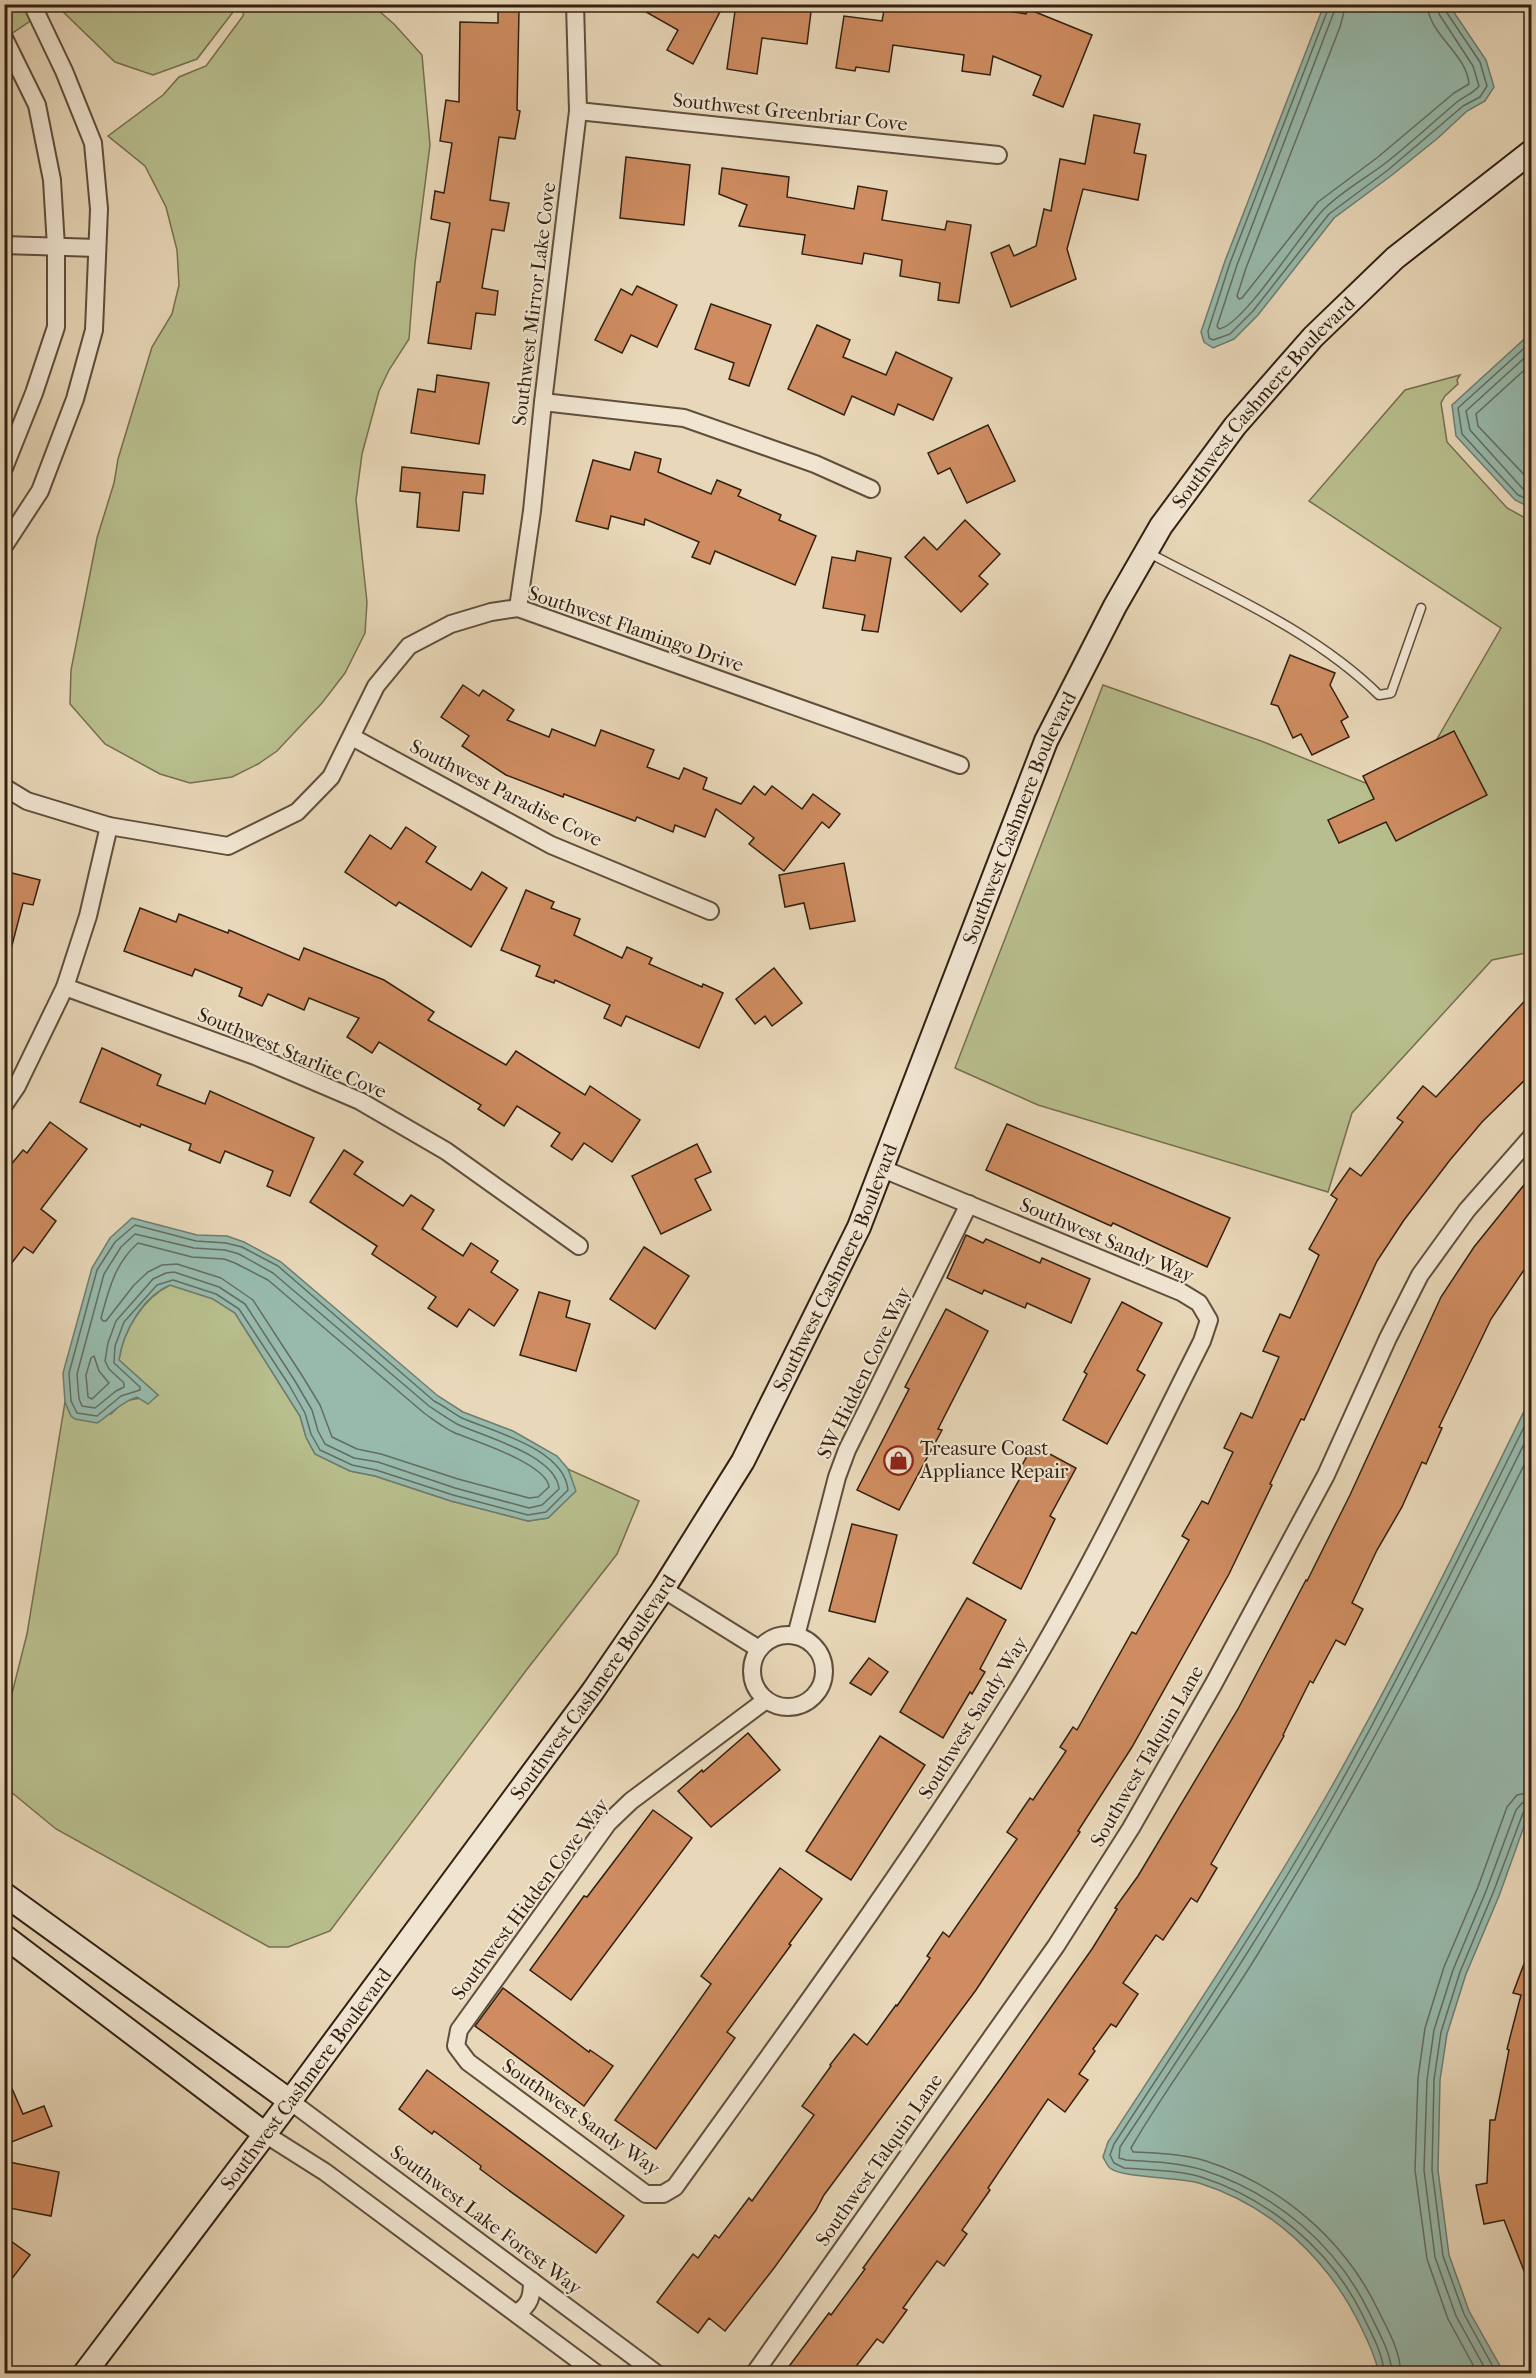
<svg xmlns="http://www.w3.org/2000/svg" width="1536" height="2378" font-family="'IM FELL French Canon',serif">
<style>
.green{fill:#b8be8d;stroke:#756f4f;stroke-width:1.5}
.water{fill:#97baad;stroke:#6f7c6f;stroke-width:1.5}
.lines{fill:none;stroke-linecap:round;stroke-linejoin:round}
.shore{stroke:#646d5f;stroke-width:1.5}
.building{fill:#ce8c60;stroke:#322011;stroke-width:1.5}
.lane-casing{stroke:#604e3b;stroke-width:11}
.street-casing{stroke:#604e3b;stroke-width:20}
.secondary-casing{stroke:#322011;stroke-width:26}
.lane{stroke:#f0e5d1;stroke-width:8}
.street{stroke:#f0e5d1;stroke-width:16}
.secondary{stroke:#f0e5d1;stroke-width:22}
.labels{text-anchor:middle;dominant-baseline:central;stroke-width:4.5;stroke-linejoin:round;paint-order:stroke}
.street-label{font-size:20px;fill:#322011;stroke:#f0e5d1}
.poi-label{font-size:20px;fill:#322011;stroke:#f0e5d1;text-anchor:start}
</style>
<rect width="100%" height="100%" fill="#e8d7b8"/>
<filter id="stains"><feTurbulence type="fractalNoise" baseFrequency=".00333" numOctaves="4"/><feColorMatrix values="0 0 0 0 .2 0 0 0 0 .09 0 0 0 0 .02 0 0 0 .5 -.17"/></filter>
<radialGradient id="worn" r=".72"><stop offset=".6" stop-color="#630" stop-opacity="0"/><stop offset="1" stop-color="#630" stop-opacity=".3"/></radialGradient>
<g class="green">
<path d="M5,5H54L5,38Z"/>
<path d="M56,5H234L233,12L197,59L153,75L115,62Z"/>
<path d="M245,5H372L394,24L422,55L430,145L415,263L409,339L389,370L379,391L362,454L356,500L367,602L365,633L345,673L322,703L277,751L258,764L232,777L190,783L160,774L105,744L70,704L71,670L97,538L114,483L118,459L152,347L172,314L179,285L177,250L166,207L145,166L108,136L163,95L179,77L206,66L243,16Z"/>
<path d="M1460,375L1457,380L1458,384L1445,396L1441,403L1447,442L1507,508L1531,521V952L1492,960L1352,1113L1328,1192L1038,1105L955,1068L1103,685L1261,741L1403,798L1501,628L1309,501L1405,390Z"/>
<path d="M170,1285L214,1299L235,1313L300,1416L306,1437L315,1454L350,1471L375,1476L451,1501L528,1521L548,1518L575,1491L568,1469L639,1501L617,1554L528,1668L330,1931L288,1947H269L56,1829L5,1787V1721L27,1634L65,1402L71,1415L111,1414L124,1401L158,1395L119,1360C123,1331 143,1298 170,1285Z"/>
</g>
<g class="water">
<path d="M1324,5H1449L1486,60L1494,87L1485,101L1467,111L1438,138L1392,175L1334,218L1258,315L1234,339L1213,348L1204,342L1201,332L1225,261Z"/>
<path d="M1531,333V508L1515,500L1456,436L1452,405Z"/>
<path d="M132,1218L197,1235L227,1236L244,1242L281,1262L438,1396L463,1412L513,1431L557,1456L568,1469L576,1491L548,1518L528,1521L451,1501L375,1476L350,1471L315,1454L306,1437L300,1416L235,1313L213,1299L170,1285C143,1297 123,1331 119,1360L158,1395L148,1404L137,1397C121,1402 111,1414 97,1423L75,1419L71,1416L65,1402L63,1373L92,1268L110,1238Z"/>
<path d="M1531,1397V1807L1499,1896L1466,1974L1447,2034L1440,2080L1438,2170L1449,2255L1469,2311L1504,2373H1379C1375,2356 1369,2343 1361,2327C1328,2259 1272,2206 1199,2183C1180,2177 1121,2178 1110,2168C1107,2166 1105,2160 1103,2157L1108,2142C1183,2027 1260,1912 1328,1793C1401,1664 1466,1530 1531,1397Z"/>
</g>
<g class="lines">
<g class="shore">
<path d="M1330,4L1230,263L1208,331L1209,338L1213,340L1230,334L1253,311L1329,214L1388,170L1463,106L1480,97L1487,86L1480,62L1445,10L1444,4"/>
<path d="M1337,4L1237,265L1217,326L1219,329C1244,325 1302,231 1324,209C1341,192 1364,179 1383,165C1409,145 1432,123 1457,102C1464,96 1473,94 1479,86L1473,66L1439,14L1436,4"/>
<path d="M1346,4L1340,27L1246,268L1237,296L1239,299L1242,298L1318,202L1378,157L1454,93L1469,84C1467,54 1429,35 1427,4"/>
<path d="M1532,341L1458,408L1462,434L1518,495L1532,501"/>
<path d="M1532,351L1466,411L1470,430L1523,489L1532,493"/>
<path d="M1532,363L1476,414L1478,426L1532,483"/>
<path d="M135,1225L196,1241L226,1243L242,1247L278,1266L434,1401C444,1406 453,1413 462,1418C494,1432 564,1449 568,1490L546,1512L528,1515L453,1495L376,1470L352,1465L320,1450L311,1434L305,1413L289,1385L239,1309L216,1294L173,1280L157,1285L124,1322L115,1346L114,1363L140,1387V1390L121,1396L97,1416L77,1413L71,1401L69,1373L97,1270L115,1242Z"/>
<path d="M135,1234L194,1248L225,1250L239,1254L273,1273L429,1406C438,1412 448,1419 457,1424C484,1437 556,1455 559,1489L542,1505L529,1508L455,1488L378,1462L354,1458L325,1444L318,1431L312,1410L295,1381L245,1304L219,1287L174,1272L166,1273L153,1279L116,1321L108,1343L105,1361L109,1369L124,1383V1387L116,1391L95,1408L82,1406L79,1399L77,1374L104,1274L121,1247Z"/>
<path d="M138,1243L192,1257L224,1259L235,1263L268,1280L424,1413C434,1420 444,1428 455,1433C475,1441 547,1464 549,1487L538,1497L529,1498L458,1479L381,1454L357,1449L332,1437L320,1405L303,1377L253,1300L221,1278L177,1264L162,1265L148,1272L134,1285L106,1321H103L101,1318C109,1289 115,1263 138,1243Z"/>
<path d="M94,1356L99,1371L109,1383L92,1399L88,1397L86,1375L91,1358Z"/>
<path d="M1384,2374C1383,2352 1371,2333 1362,2314C1330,2249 1269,2199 1201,2177C1177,2170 1149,2170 1124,2168L1114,2163L1110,2155L1114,2144C1189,2029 1267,1915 1334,1795C1404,1669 1468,1540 1532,1411"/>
<path d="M1392,2374C1391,2352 1379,2333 1370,2314C1337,2245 1275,2193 1203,2170C1179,2162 1151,2162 1126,2160L1119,2158L1120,2147C1196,2032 1273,1918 1340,1799C1409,1677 1470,1553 1532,1428"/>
<path d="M1401,2374C1400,2350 1388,2330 1378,2310C1344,2239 1280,2185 1206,2161C1183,2154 1157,2153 1133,2152L1131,2148C1171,2079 1221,2016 1262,1947C1361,1786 1448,1618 1532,1449"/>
<path d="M1478,2374L1448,2319L1427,2259L1415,2170L1418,2078L1425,2028L1444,1967L1478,1887L1507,1807L1517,1795L1532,1792"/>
<path d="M1488,2374L1456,2316L1435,2257L1424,2170L1427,2080L1434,2030L1453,1970L1486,1891L1516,1810L1522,1803L1532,1801"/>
<path d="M1497,2374L1464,2314L1443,2256L1432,2170L1434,2080L1441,2032L1460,1972L1493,1893L1523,1813L1527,1809L1532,1808"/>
</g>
</g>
<g class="building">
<path d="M632,4H724L693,64L667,50L678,30Z"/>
<path d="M736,4H812L807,44L762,38L757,74L727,69Z"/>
<path d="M926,4H968L1026,14L1028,9L1092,35L1063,107L1033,95L1041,76L993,56L990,75L962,71L964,55L893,45L889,72L856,67L855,71L836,68L844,16L882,21L885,5L925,11Z"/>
<path d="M498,9L519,10L517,110L520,111L515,139L499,137L490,200L509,203L504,231L492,229L482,288L498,291L495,315L476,313L471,349L428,343L437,282H440L450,223L431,219L435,191L444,193L452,143L440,141L446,100L459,102L460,22L498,23Z"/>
<path d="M1094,115L1140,124L1134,153L1146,155L1138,200L1083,189L1067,249L1076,279L1011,307L991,253L1009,245L1014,256L1036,246L1044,209L1051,211L1060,159L1085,164Z"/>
<path d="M626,157L690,165L684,225L620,218Z"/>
<path d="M722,168L789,177L787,197L854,209L858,186L887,191L882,220L945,230L947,221L971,225L959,303L938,300L940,283L900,276L902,260L864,253L862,264L802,254L805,235L739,226L747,205L719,194Z"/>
<path d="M637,286L677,305L657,347L631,335L622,353L595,340L621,289L632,295Z"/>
<path d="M711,304L771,325L749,386L729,379L734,363L695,349Z"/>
<path d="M817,325L850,340L843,357L886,375L896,352L952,378L933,420L898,404L894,415L852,396L844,415L788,389Z"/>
<path d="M437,375L489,383L479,444L411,433L418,389L435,392Z"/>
<path d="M988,425L1015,481L967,503L950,468L938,474L928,453Z"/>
<path d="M635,452L661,459L658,472L711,494L717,480L741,490L738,496L781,515L779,520L816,536L795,585L715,551L710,564L692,557L699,542L645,519L644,525L611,516L608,529L576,521L593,460L630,470Z"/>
<path d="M402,467L485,475L483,494L463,492L459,531L417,527L420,493L400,491Z"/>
<path d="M965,520L1000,554L979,576L988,584L961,612L905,557L924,537L937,550Z"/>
<path d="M857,551L891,558L878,632L862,630L865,615L823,608L832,557L855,561Z"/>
<path d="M1290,655L1335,673L1330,685L1348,717L1341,721L1349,737L1312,755L1301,734L1293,738L1278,706L1271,704Z"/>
<path d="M463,685L479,696L483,690L514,710L507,720L549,737L552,729L595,746L601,730L654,750L647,767L679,779L684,768L707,778L703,789L741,804L754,786L765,795L772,786L802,809L813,794L840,814L829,828L822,822L784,871L749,844L754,838L716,809L705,837L675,825L673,832L637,817L635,821L564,794L563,797L506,775L462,746L469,736L441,717Z"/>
<path d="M1454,731L1487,795L1396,841L1386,822L1339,843L1328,820L1374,799L1363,776Z"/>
<path d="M406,827L436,847L426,862L471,890L482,872L507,888L471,947L399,902L396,906L345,872L370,835L391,849Z"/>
<path d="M844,863L855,921L810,929L804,903L785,907L779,875Z"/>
<path d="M4,871L40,880L33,905L23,903L10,953L4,952Z"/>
<path d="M526,890L554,902L551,908L580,919L574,935L622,958L627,947L652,958L649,964L702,987L703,984L723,993L699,1048L626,1016L621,1026L604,1018L610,1005L555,980L554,983L536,976L540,966L501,950Z"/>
<path d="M140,908L176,922L179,914L228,933L229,930L299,960L304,948L384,980L434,1012L428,1020L506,1065L516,1051L585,1095L590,1086L640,1120L612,1162L584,1143L572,1160L551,1146L560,1133L517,1106L504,1126L478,1109L481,1105L379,1042L372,1053L347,1037L359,1018L309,998L304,1010L268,994L262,1006L239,996L242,988L195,969L192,976L124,951Z"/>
<path d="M774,968L802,1003L772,1026L765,1016L755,1024L736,999Z"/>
<path d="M1532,993V1073L1482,1122L1450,1160L1404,1220L1377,1261L1304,1420L1301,1419L1270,1484L1272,1485L1229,1574L1132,1747L1078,1831L1080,1832L976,1990L824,2195L816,2210L774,2268L725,2331L709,2318L698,2333L657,2302L693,2254L698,2258L715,2235L719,2238L749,2198L752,2201L814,2115L802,2106L831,2066L830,2065L854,2034L867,2045L896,2005L897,2006L930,1958L927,1956L943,1932L949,1937L1017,1839L1007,1832L1030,1798L1033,1800L1066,1751L1060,1747L1073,1727L1077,1730L1132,1632L1136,1634L1189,1540L1182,1536L1202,1501L1208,1504L1222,1475L1233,1452L1224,1448L1241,1413L1252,1418L1279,1357L1263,1351L1280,1314L1290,1318L1319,1255L1309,1249L1337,1199L1331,1195L1350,1168L1361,1176L1403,1122L1397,1118L1423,1086L1436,1097Z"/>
<path d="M102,1048L161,1075L157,1085L205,1104L210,1091L314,1138L290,1196L267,1186L273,1171L225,1151L220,1163L189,1150L191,1144L141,1124L140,1127L80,1102Z"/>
<path d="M50,1122L87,1149L41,1209L56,1221L33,1253L24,1247L4,1273V1173L23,1150L27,1153Z"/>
<path d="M1007,1124L1230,1218L1207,1267L1113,1223L1111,1226L986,1170Z"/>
<path d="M697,1144L711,1172L695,1179L711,1210L661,1234L632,1176Z"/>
<path d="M344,1150L363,1162L354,1174L403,1206L411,1195L434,1210L422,1229L463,1256L471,1243L498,1261L491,1272L518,1290L494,1326L469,1309L457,1327L428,1308L436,1297L372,1254L377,1246L310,1202Z"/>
<path d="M1532,1175V1258L1491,1319L1439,1427L1442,1428L1426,1464L1422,1462L1402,1507L1377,1550L1352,1603L1363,1609L1345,1645L1336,1640L1313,1683L1310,1681L1283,1735L1284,1736L1211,1864L1217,1868L1197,1902L1191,1898L1163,1940L1156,1935L1123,1983L1138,1994L1116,2027L1111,2024L1093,2049L1095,2051L1079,2074L1088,2080L1065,2112L1048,2099L988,2188L990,2190L962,2230L967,2234L944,2266L937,2261L903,2308L907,2310L883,2343L877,2339L851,2373H784L829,2313L831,2315L865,2269L863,2268L1001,2078L1092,1949L1117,1909L1115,1908L1138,1876L1238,1709L1306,1580L1307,1581L1350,1495L1441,1297L1474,1247Z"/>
<path d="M966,1235L983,1243L986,1239L1040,1263L1042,1258L1090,1279L1071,1323L1027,1303L1025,1308L984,1290L982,1294L947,1278Z"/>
<path d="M644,1247L689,1276L655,1329L610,1299Z"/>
<path d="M539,1292L570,1301L566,1317L590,1324L576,1371L520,1355Z"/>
<path d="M1122,1302L1162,1323L1137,1370L1145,1375L1107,1444L1063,1420L1087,1374L1084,1372Z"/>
<path d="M946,1309L988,1331L938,1429L942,1430L899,1510L857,1490L909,1389L905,1387Z"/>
<path d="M1033,1445L1076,1468L1050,1516L1055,1519L1021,1589L973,1563L1024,1471L1020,1469Z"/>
<path d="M852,1524L897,1535L875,1622L829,1611Z"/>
<path d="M967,1598L1006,1620L980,1669L985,1672L972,1694L970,1692L943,1738L900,1712Z"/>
<path d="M869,1658L888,1672L871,1695L850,1683Z"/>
<path d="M748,1733L780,1770L711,1827L678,1791L702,1770L703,1772Z"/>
<path d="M880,1736L925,1765L851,1880L806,1851Z"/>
<path d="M653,1810L692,1838L571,2000L530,1970L584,1896L587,1897Z"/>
<path d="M780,1868L822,1899L789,1944L791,1945L727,2032L735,2038L656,2149L615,2120L711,1984L701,1976Z"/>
<path d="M1530,1948L1532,2286H1530L1504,2220L1484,2224L1476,2185L1487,2183L1490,2120H1495L1509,2050L1507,2049L1521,1995L1513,1993Z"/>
<path d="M503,1988L589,2052L590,2050L613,2066L584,2106L475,2026Z"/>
<path d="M4,2070L23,2114L44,2106L52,2126L4,2145Z"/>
<path d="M427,2070L624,2216L596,2253L507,2189L480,2169L481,2166L434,2131L432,2134L399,2109Z"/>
<path d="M4,2161L59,2172L51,2216L4,2207Z"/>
<path d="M4,2236L30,2255L4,2289Z"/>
</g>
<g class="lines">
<defs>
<path id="lane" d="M1147,552C1226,594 1314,631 1379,695L1391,693L1421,608"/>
<g id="street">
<path d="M4,38L37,105L52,180L56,247V327L34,393L4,468"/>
<path d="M578,111L998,155"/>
<path d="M4,245L97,248"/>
<path d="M543,402L684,418L815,464L871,489"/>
<path d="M4,546L40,491L75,399L94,330L99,209L93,143L64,71L32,4"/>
<path d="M518,608L532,511L543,402L578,111L575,4"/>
<path d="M352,737L551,845L710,911"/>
<path d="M4,787L27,801L109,826L228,846L297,812L331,777L376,686L409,646L451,624L491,612L518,608L960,765"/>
<path d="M65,987L255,1056L360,1101L446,1151L579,1246"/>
<path d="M4,1105L17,1086L65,987L88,916L109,826"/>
<path d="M663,1589L759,1649"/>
<circle cx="788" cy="1671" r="36"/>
<path d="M796,1636L837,1477L847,1450L969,1204"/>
<path d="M766,1700L631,1801L608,1823L459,2030L456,2046L468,2062L646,2194H663L675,2187C792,2024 911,1862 1017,1691C1086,1579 1143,1458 1202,1341L1209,1320L1199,1303L1181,1292L883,1169"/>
<path d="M290,2101L657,2374"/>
<path d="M265,2134L325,2172L597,2374"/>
<path d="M516,2313C530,2306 532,2296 532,2281"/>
<path d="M754,2374L1056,1946L1131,1828L1213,1685L1326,1475L1388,1338L1420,1275L1467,1210L1532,1136"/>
</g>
<g id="secondary">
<path d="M4,1894L290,2101"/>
<path d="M4,1936L265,2134"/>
<path id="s1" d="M84,2374L290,2101L593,1691L663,1589L743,1461L859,1227L1046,741L1115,606L1161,526L1235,426L1313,337L1395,258L1532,151"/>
</g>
</defs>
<use href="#lane" class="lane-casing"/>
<use href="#street" class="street-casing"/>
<use href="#secondary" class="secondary-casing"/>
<use href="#lane" class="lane"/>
<use href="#street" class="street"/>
<use href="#secondary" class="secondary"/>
</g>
<defs>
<symbol id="shop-ring" viewBox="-11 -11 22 22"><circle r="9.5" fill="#f0e5d1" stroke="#8f2418" stroke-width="1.5"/><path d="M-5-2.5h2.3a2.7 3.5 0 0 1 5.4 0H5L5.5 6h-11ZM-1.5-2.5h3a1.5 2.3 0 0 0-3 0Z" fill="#8f2418"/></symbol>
</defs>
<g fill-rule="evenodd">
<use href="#shop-ring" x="882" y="1444" width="33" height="33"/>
</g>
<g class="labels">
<g class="street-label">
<text transform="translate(790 112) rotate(6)">Southwest Greenbriar Cove</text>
<text transform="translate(534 304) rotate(-83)">Southwest Mirror Lake Cove</text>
<text stroke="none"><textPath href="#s1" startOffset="2313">Southwest Cashmere Boulevard</textPath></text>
<text transform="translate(636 629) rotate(19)">Southwest Flamingo Drive</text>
<text transform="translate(506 793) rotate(27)">Southwest Paradise Cove</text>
<text stroke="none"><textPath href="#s1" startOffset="1827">Southwest Cashmere Boulevard</textPath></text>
<text transform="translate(292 1053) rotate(23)">Southwest Starlite Cove</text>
<text transform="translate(1107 1240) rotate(23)">Southwest Sandy Way</text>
<text stroke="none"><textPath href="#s1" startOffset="1341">Southwest Cashmere Boulevard</textPath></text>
<text transform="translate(864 1373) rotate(-64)">SW Hidden Cove Way</text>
<text stroke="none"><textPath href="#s1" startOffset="855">Southwest Cashmere Boulevard</textPath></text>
<text transform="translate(973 1718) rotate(-58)">Southwest Sandy Way</text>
<text transform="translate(1147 1756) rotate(-60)">Southwest Talquin Lane</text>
<text transform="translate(530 1899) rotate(-53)">Southwest Hidden Cove Way</text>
<text stroke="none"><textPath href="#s1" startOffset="369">Southwest Cashmere Boulevard</textPath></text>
<text transform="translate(581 2117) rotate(35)">Southwest Sandy Way</text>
<text transform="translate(879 2160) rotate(-55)">Southwest Talquin Lane</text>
<text transform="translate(486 2220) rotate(37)">Southwest Lake Forest Way</text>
</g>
<g class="poi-label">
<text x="920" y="1448">Treasure Coast<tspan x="920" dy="23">Appliance Repair</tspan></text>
</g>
</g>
<rect width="1536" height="2378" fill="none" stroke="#e8d7b8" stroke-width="24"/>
<rect x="6" y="6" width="1524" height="2366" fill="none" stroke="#322011" stroke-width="3"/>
<rect x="12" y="12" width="1512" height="2354" fill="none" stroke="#322011" stroke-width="1.5"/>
<rect width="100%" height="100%" filter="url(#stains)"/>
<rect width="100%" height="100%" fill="url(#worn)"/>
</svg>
